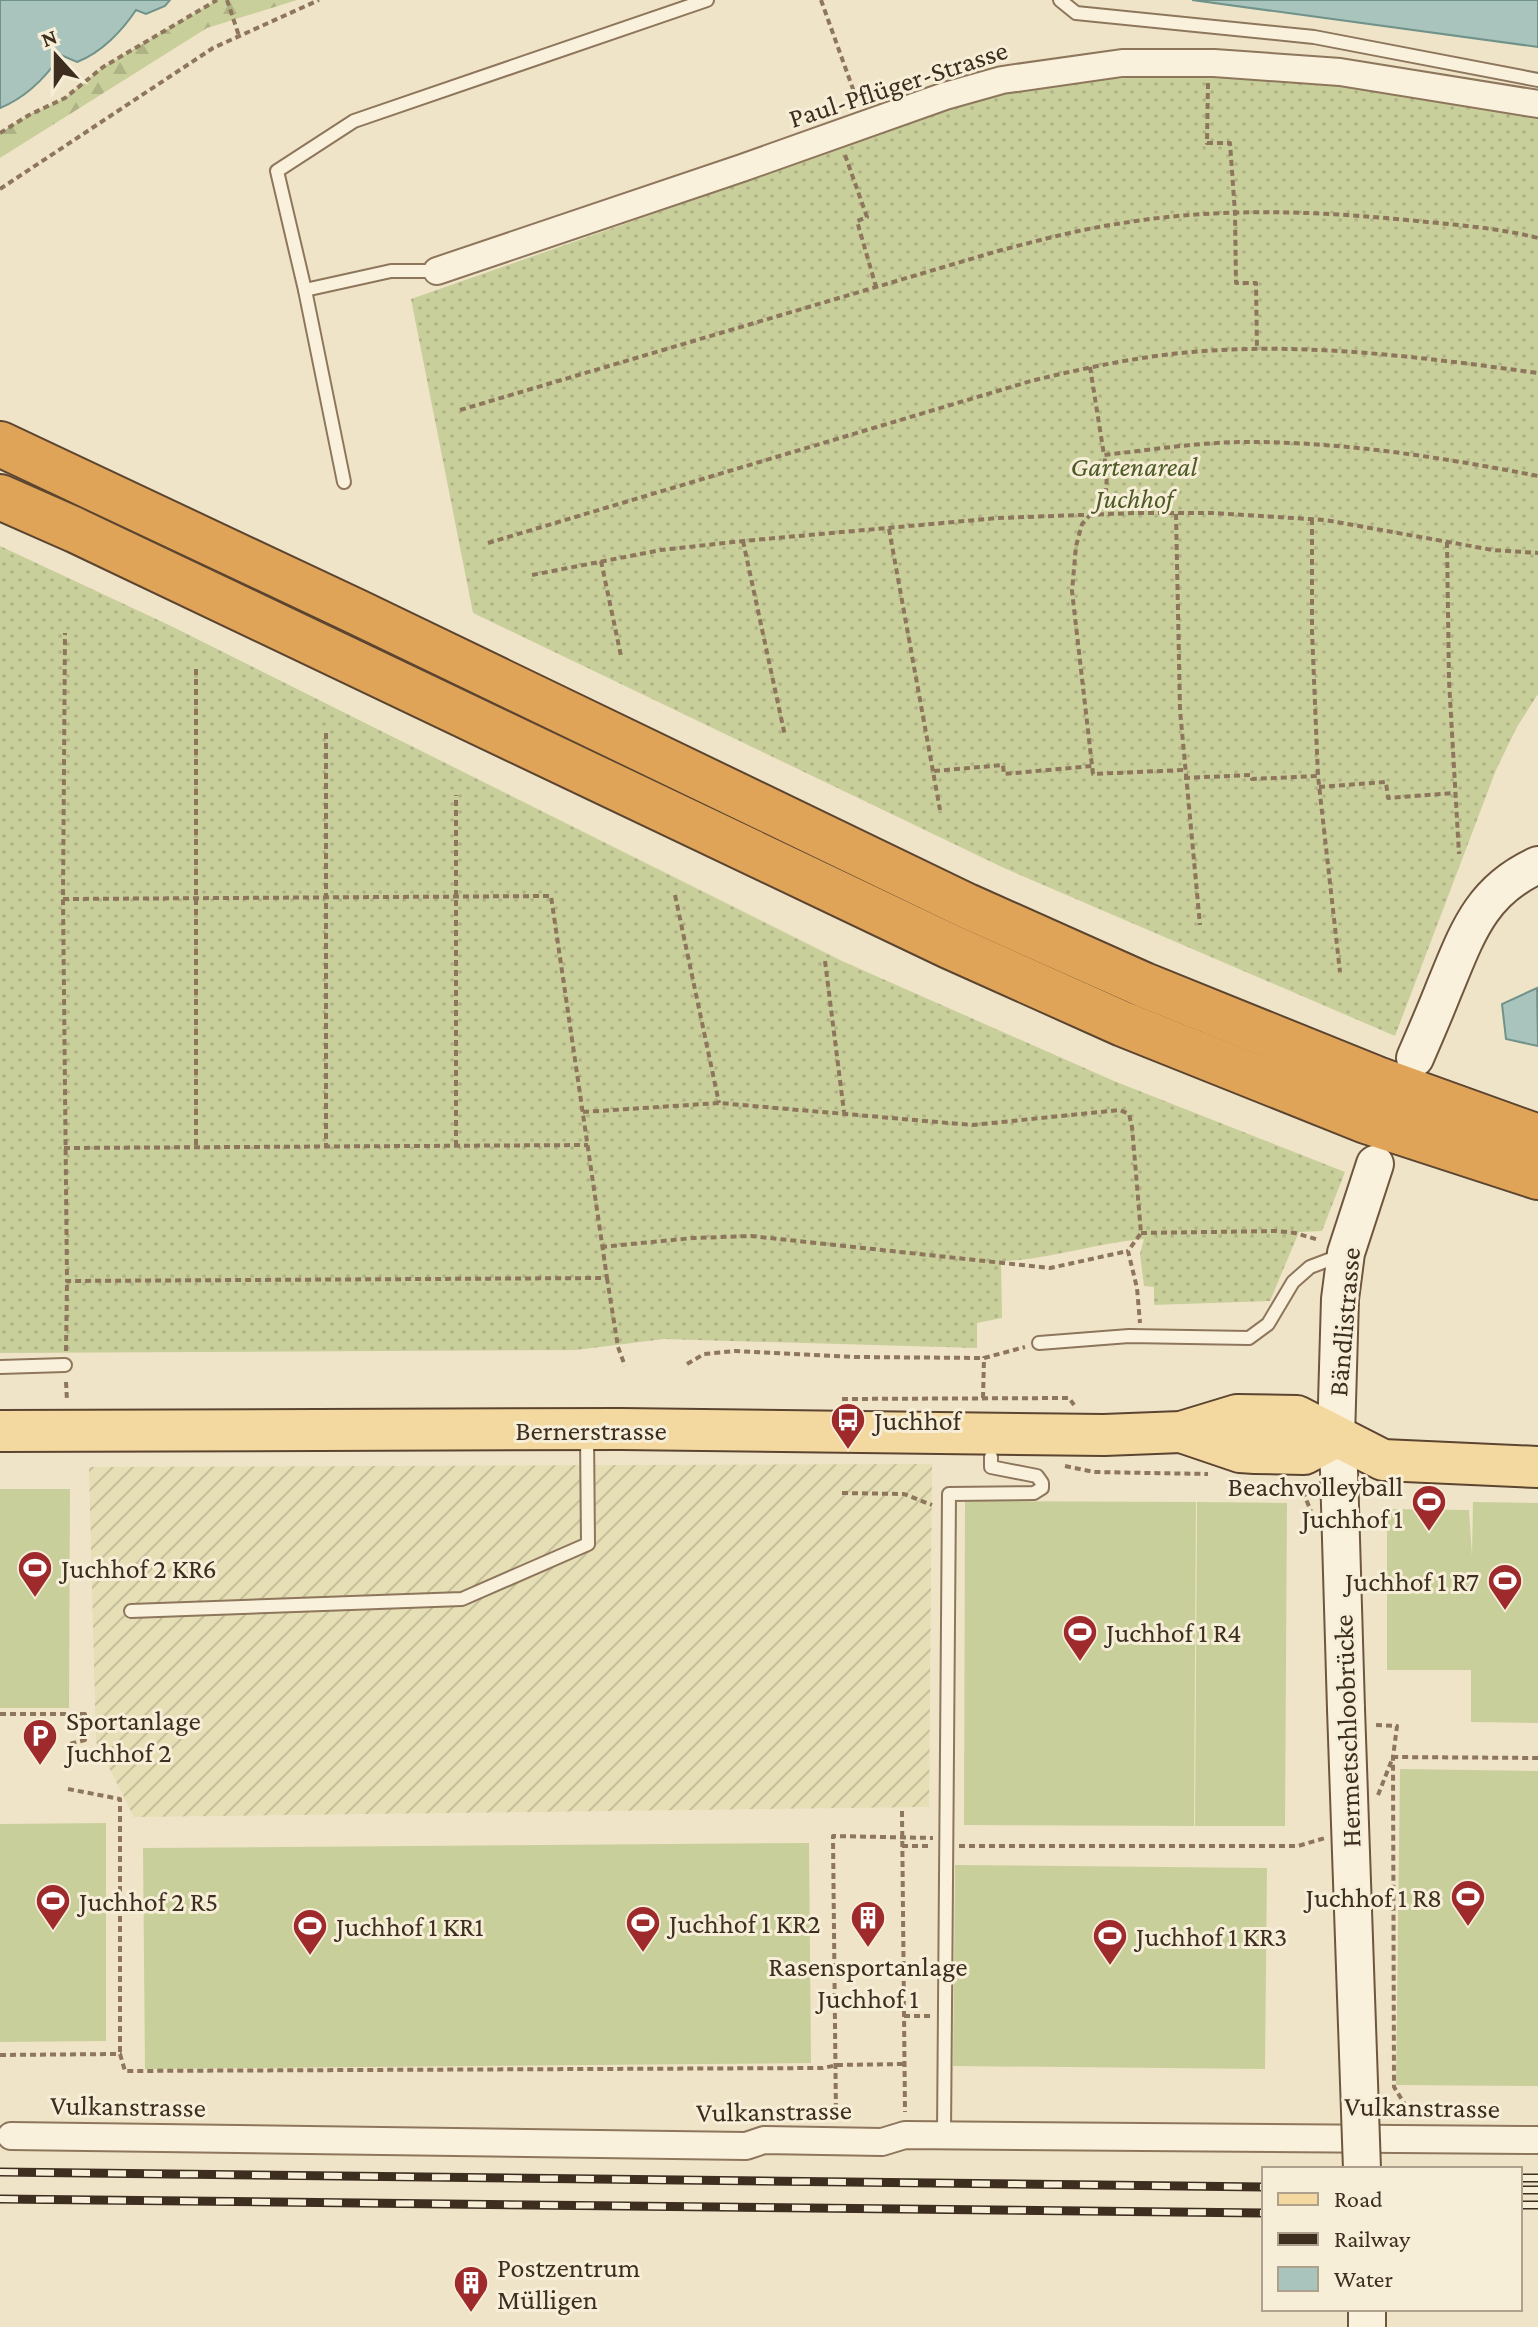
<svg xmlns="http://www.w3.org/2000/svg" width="1538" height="2327" font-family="'Crimson Pro',serif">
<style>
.farmland{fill:url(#farmland-furrows)}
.forest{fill:url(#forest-firs)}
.garden{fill:url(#garden-dots)}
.pitch{fill:#c9cf9b}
.water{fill:#a9c4bc;stroke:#6f938a;stroke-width:2}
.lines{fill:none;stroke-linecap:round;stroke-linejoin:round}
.lane-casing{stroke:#8d765c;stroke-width:16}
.street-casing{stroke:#8d765c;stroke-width:30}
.secondary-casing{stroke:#6f573f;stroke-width:40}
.primary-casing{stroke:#5b4430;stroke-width:44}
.highway-casing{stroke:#5b4430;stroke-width:48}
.path{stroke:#8d765c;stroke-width:4;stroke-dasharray:6 4;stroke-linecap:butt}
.lane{stroke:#faf1dc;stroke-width:12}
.street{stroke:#faf1dc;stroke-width:26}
.secondary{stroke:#faf1dc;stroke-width:36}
.primary{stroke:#f3d9a0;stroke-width:40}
.highway{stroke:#e0a458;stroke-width:44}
.rail-casing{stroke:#3d2e20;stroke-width:9}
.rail{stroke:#f7eed8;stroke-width:6;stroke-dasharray:18;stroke-linecap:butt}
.secondary-bridge-casing{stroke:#6f573f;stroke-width:40;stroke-linecap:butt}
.secondary-bridge{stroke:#faf1dc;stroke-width:36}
.labels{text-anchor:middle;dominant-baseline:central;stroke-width:6;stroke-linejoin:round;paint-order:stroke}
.street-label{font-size:28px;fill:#3d2e20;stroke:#f7eed8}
.park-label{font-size:28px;font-style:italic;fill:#4d5a26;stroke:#f7eed8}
.poi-label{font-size:28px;fill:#3d2e20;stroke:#f7eed8;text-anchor:start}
</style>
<defs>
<pattern id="farmland-furrows" width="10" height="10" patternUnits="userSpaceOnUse" patternTransform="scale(2)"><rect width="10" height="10" fill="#e6deb5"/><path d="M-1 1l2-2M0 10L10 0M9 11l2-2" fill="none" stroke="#c6bf9b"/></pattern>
<pattern id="forest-firs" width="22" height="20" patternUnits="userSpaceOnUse" patternTransform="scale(2)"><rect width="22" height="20" fill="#c9cf9b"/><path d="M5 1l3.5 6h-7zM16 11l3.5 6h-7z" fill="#aeb285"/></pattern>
<pattern id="garden-dots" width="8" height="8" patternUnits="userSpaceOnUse" patternTransform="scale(2)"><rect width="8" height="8" fill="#c9cf9b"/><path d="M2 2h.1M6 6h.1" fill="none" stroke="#aeb285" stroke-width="1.8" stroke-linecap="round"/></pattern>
</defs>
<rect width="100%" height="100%" fill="#f0e4c8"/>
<path class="farmland" d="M932,1464L929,1807L134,1817L96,1742L89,1467Z"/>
<path class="forest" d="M217,0H297L207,28L0,158V133L29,115L65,98L103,67Z"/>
<g class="garden">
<path d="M1180,76L1244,77L1368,87L1538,116V694L1517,727L1496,770L1395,1036L1004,868L473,613L411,299L989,96C1056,82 1112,77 1180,76Z"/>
<path d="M0,546L171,626L842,961L1114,1081L1345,1172L1322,1231L1299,1232L1270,1301L1154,1305V1287L1144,1286L1140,1254L1144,1239C1095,1243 1049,1260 1001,1261L1002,1318L977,1323V1348L664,1339L576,1350L0,1353Z"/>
</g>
<g class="pitch">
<path d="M0,1489H70L69,1708H0Z"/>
<path d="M965,1501L1196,1502L1194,1826L964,1825Z"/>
<path d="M1197,1502L1287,1503L1285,1826H1195Z"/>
<path d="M1473,1502L1538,1503V1723L1471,1722V1670H1387V1509L1469,1510L1472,1556Z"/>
<path d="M1400,1769L1538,1771V2086L1396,2085Z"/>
<path d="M106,1823V2041L0,2042V1824Z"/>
<path d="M809,1843L811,2063L145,2069L143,1848Z"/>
<path d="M955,1865L1267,1868L1265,2069L953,2066Z"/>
</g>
<g class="water">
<path d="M0,0H170L165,6L146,14L136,10C122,31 101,53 77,62L61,55C46,77 25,98 0,108Z"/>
<path d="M1192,0H1538V47Z"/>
<path d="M1537,988L1538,1046L1506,1039L1502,1004Z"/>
</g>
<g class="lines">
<defs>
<g id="lane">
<path d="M1060,0L1076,13L1314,37L1538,80"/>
<path d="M437,271H391L305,290L277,171L354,121L707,0"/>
<path d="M305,290L344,482"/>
<path d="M1039,1343L1129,1336L1249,1338L1268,1324L1293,1282L1310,1267L1339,1256"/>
<path d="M0,1367L65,1365"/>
<path d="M131,1611L462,1599L588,1544L587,1433"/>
<path d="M944,2135L949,1494L1034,1493L1042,1488V1483L1037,1476L991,1467V1457"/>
</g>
<g id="street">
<path d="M437,271L742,168L945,96L1002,80L1122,63H1214L1340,72L1538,104"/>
<path d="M11,2136L746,2146L764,2140L882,2142L905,2135L1538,2140"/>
</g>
<g id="secondary">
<path d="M1415,1058C1425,1035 1435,1012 1444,989C1467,934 1480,891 1538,865"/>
<path d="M1346,1709L1339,1471L1336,1437L1340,1299L1346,1253L1375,1164"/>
<path d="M1367,2309V2327"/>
</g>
<g id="primary">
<path d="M0,1431L621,1429L1104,1435L1181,1432L1237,1415L1297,1416L1383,1460L1538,1467"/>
<path d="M1181,1432L1240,1452L1255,1453L1304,1454L1336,1437"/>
</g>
<g id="highway">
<path d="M0,444L357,612L967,906L1144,985L1377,1079L1538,1137"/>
<path d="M0,497L75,530L949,946L1123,1024L1366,1121L1538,1177"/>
</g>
</defs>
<use href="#lane" class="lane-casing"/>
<use href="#street" class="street-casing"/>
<use href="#secondary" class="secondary-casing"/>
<use href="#primary" class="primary-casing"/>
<use href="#highway" class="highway-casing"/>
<g class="path">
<path d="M227,0L239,36"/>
<path d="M821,0L858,103"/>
<path d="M1208,83L1207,143H1230L1235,213L1236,283H1256L1257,350"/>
<path d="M0,133L29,115L65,98L103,67L217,0"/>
<path d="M845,155L867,217L857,221L876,287"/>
<path d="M0,189L213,48L319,0"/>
<path d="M1090,367L1104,455"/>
<path d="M460,410L998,251C1040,240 1081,229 1123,223C1219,207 1320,211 1417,221C1457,225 1499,228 1538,238"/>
<path d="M1176,514L1180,710L1200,925"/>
<path d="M1312,519V631L1318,776L1340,972"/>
<path d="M889,529L940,810"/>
<path d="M743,541L785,736"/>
<path d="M1447,542L1449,681L1459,854"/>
<path d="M488,543L1031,381C1088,367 1146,355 1204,351C1315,343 1428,358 1538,373"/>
<path d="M601,561L621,656"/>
<path d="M532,575L661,550L743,541L998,518L1136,513H1212L1325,520L1493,550L1538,553"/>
<path d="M196,669V1146"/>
<path d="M326,733V1146"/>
<path d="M1183,770L1093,774L1072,591L1076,546L1082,524L1098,506L1106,490L1107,474L1104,455C1149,450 1194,443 1239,442C1338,441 1440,457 1538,476"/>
<path d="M934,771L1003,765L1004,774L1092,766"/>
<path d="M1184,778L1251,775L1252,779L1318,776"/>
<path d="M1319,787L1386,782L1388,798L1454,793"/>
<path d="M675,895L719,1103"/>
<path d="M63,899L551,896L607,1278L67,1281L63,899L65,633"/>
<path d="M825,961L844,1112"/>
<path d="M583,1112L719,1103L972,1125L1120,1110L1129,1114L1132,1127L1141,1233L1128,1251L1137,1288L1140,1323"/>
<path d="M456,1146V795"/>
<path d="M64,1148L588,1145"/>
<path d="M1141,1233L1277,1231L1295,1233L1319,1240"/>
<path d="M601,1247L693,1238L751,1236L1050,1268L1128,1251"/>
<path d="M607,1278L618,1347L625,1366"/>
<path d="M66,1351L67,1281"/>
<path d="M687,1364L704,1354L735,1351L855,1357L984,1358"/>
<path d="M66,1382L67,1401"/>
<path d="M983,1398L984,1358L1025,1347"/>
<path d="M842,1399L1069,1398L1074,1405"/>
<path d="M1065,1466L1094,1472L1208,1474"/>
<path d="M1296,1484L1302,1490L1311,1511"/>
<path d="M842,1493L904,1494L932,1505"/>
<path d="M0,1714H85V1740L69,1744"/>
<path d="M1376,1725L1397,1726L1393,1757L1394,2087L1404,2103L1403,2116"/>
<path d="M68,1789L120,1799V2054"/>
<path d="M1378,1795L1393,1757L1538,1758"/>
<path d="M902,1811L905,2112"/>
<path d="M902,1846H931"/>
<path d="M959,1846H1298L1325,1838"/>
<path d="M904,2016H930"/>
<path d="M0,2055L120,2054L125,2071L823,2068L837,2065L905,2064"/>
<path d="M836,2119L833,1836L933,1838"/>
</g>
<use href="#lane" class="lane"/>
<use href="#street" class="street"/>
<use href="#secondary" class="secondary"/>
<use href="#primary" class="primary"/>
<use href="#highway" class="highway"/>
<defs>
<g id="rail">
<path d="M0,2172L1264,2187"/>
<path d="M1520,2178H1538"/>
<path d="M1520,2190H1538"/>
<path d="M0,2199L1264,2213"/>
<path d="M1520,2205H1538"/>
</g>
</defs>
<use href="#rail" class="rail-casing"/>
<use href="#rail" class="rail"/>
<defs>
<path id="secondary-bridge" d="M1346,1709L1362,2169"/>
</defs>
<use href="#secondary-bridge" class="secondary-bridge-casing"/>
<use href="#secondary-bridge" class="secondary-bridge"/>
</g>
<defs>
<symbol id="bus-pin" viewBox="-11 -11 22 30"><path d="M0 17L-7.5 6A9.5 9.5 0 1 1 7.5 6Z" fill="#9e2a2b" stroke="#f7eed8"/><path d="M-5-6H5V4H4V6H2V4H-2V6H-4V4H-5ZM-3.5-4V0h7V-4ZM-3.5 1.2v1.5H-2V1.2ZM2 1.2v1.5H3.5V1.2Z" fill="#fff"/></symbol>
<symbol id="stadium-pin" viewBox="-11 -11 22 30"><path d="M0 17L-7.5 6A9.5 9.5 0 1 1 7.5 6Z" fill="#9e2a2b" stroke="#f7eed8"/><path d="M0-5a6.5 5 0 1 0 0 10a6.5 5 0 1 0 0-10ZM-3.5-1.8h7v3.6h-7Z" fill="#fff"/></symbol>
<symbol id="parking-pin" viewBox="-11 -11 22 30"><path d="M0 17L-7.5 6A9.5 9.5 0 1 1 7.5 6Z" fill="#9e2a2b" stroke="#f7eed8"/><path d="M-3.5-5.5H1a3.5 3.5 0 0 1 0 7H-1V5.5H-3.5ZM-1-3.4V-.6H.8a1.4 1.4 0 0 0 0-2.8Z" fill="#fff"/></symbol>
<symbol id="building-pin" viewBox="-11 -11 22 30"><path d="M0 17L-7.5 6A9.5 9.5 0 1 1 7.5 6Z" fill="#9e2a2b" stroke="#f7eed8"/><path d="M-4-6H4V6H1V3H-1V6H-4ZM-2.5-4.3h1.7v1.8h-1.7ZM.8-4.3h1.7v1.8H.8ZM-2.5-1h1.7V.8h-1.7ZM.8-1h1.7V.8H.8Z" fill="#fff"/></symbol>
</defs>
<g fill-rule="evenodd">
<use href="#bus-pin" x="828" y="1400" width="40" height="54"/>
<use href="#stadium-pin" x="1409" y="1482" width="40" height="54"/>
<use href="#stadium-pin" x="15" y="1548" width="40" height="54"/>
<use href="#stadium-pin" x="1485" y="1561" width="40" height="54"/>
<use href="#stadium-pin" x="1060" y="1612" width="40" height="54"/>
<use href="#parking-pin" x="20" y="1716" width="40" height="54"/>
<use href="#stadium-pin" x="1448" y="1877" width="40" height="54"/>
<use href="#stadium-pin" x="33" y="1881" width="40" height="54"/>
<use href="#building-pin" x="848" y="1898" width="40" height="54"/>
<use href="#stadium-pin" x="623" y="1903" width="40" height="54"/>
<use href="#stadium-pin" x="290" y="1906" width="40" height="54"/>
<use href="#stadium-pin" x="1090" y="1916" width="40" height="54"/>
<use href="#building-pin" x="451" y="2263" width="40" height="54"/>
</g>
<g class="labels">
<g class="street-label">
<text transform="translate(898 84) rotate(-18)">Paul-Pflüger-Strasse</text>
<text transform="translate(1344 1322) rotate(-85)">Bändlistrasse</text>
<text x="591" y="1430">Bernerstrasse</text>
<text transform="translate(1347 1731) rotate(-92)">Hermetschloobrücke</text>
<text transform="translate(128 2106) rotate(1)">Vulkanstrasse</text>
<text transform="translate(1422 2107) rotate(1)">Vulkanstrasse</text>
<text transform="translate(774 2111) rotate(-1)">Vulkanstrasse</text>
</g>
<g class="park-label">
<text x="1134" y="466">Gartenareal<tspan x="1134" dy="32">Juchhof</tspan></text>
</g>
<g class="poi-label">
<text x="874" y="1420">Juchhof</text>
<text x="1403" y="1486" text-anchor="end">Beachvolleyball<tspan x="1403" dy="32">Juchhof 1</tspan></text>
<text x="61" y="1568">Juchhof 2 KR6</text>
<text x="1479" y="1581" text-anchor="end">Juchhof 1 R7</text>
<text x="1106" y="1632">Juchhof 1 R4</text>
<text x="66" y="1720">Sportanlage<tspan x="66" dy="32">Juchhof 2</tspan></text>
<text x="1442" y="1897" text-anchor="end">Juchhof 1 R8</text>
<text x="79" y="1901">Juchhof 2 R5</text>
<text x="669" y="1923">Juchhof 1 KR2</text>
<text x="336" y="1926">Juchhof 1 KR1</text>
<text x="1136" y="1936">Juchhof 1 KR3</text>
<text x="868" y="1966" text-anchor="middle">Rasensportanlage<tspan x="868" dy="32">Juchhof 1</tspan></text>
<text x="497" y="2267">Postzentrum<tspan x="497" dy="32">Mülligen</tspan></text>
</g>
</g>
<rect x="1262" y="2167" width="260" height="144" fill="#f7eed8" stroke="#ada18e" stroke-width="2"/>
<rect x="1278" y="2193" width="40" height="12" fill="#f3d9a0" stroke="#ada18e" stroke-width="2"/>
<text x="1334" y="2207" font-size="24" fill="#3d2e20">Road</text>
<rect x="1278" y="2233" width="40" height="12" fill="#3d2e20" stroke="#ada18e" stroke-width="2"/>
<text x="1334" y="2247" font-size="24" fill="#3d2e20">Railway</text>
<rect x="1278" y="2267" width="40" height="24" fill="#a9c4bc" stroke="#ada18e" stroke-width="2"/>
<text x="1334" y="2287" font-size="24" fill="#3d2e20">Water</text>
<g transform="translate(56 56) rotate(339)" stroke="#f7eed8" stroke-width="6" paint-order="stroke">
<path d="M0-6L14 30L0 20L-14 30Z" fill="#3d2e20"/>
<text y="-12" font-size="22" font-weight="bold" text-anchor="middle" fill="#3d2e20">N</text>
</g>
</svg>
